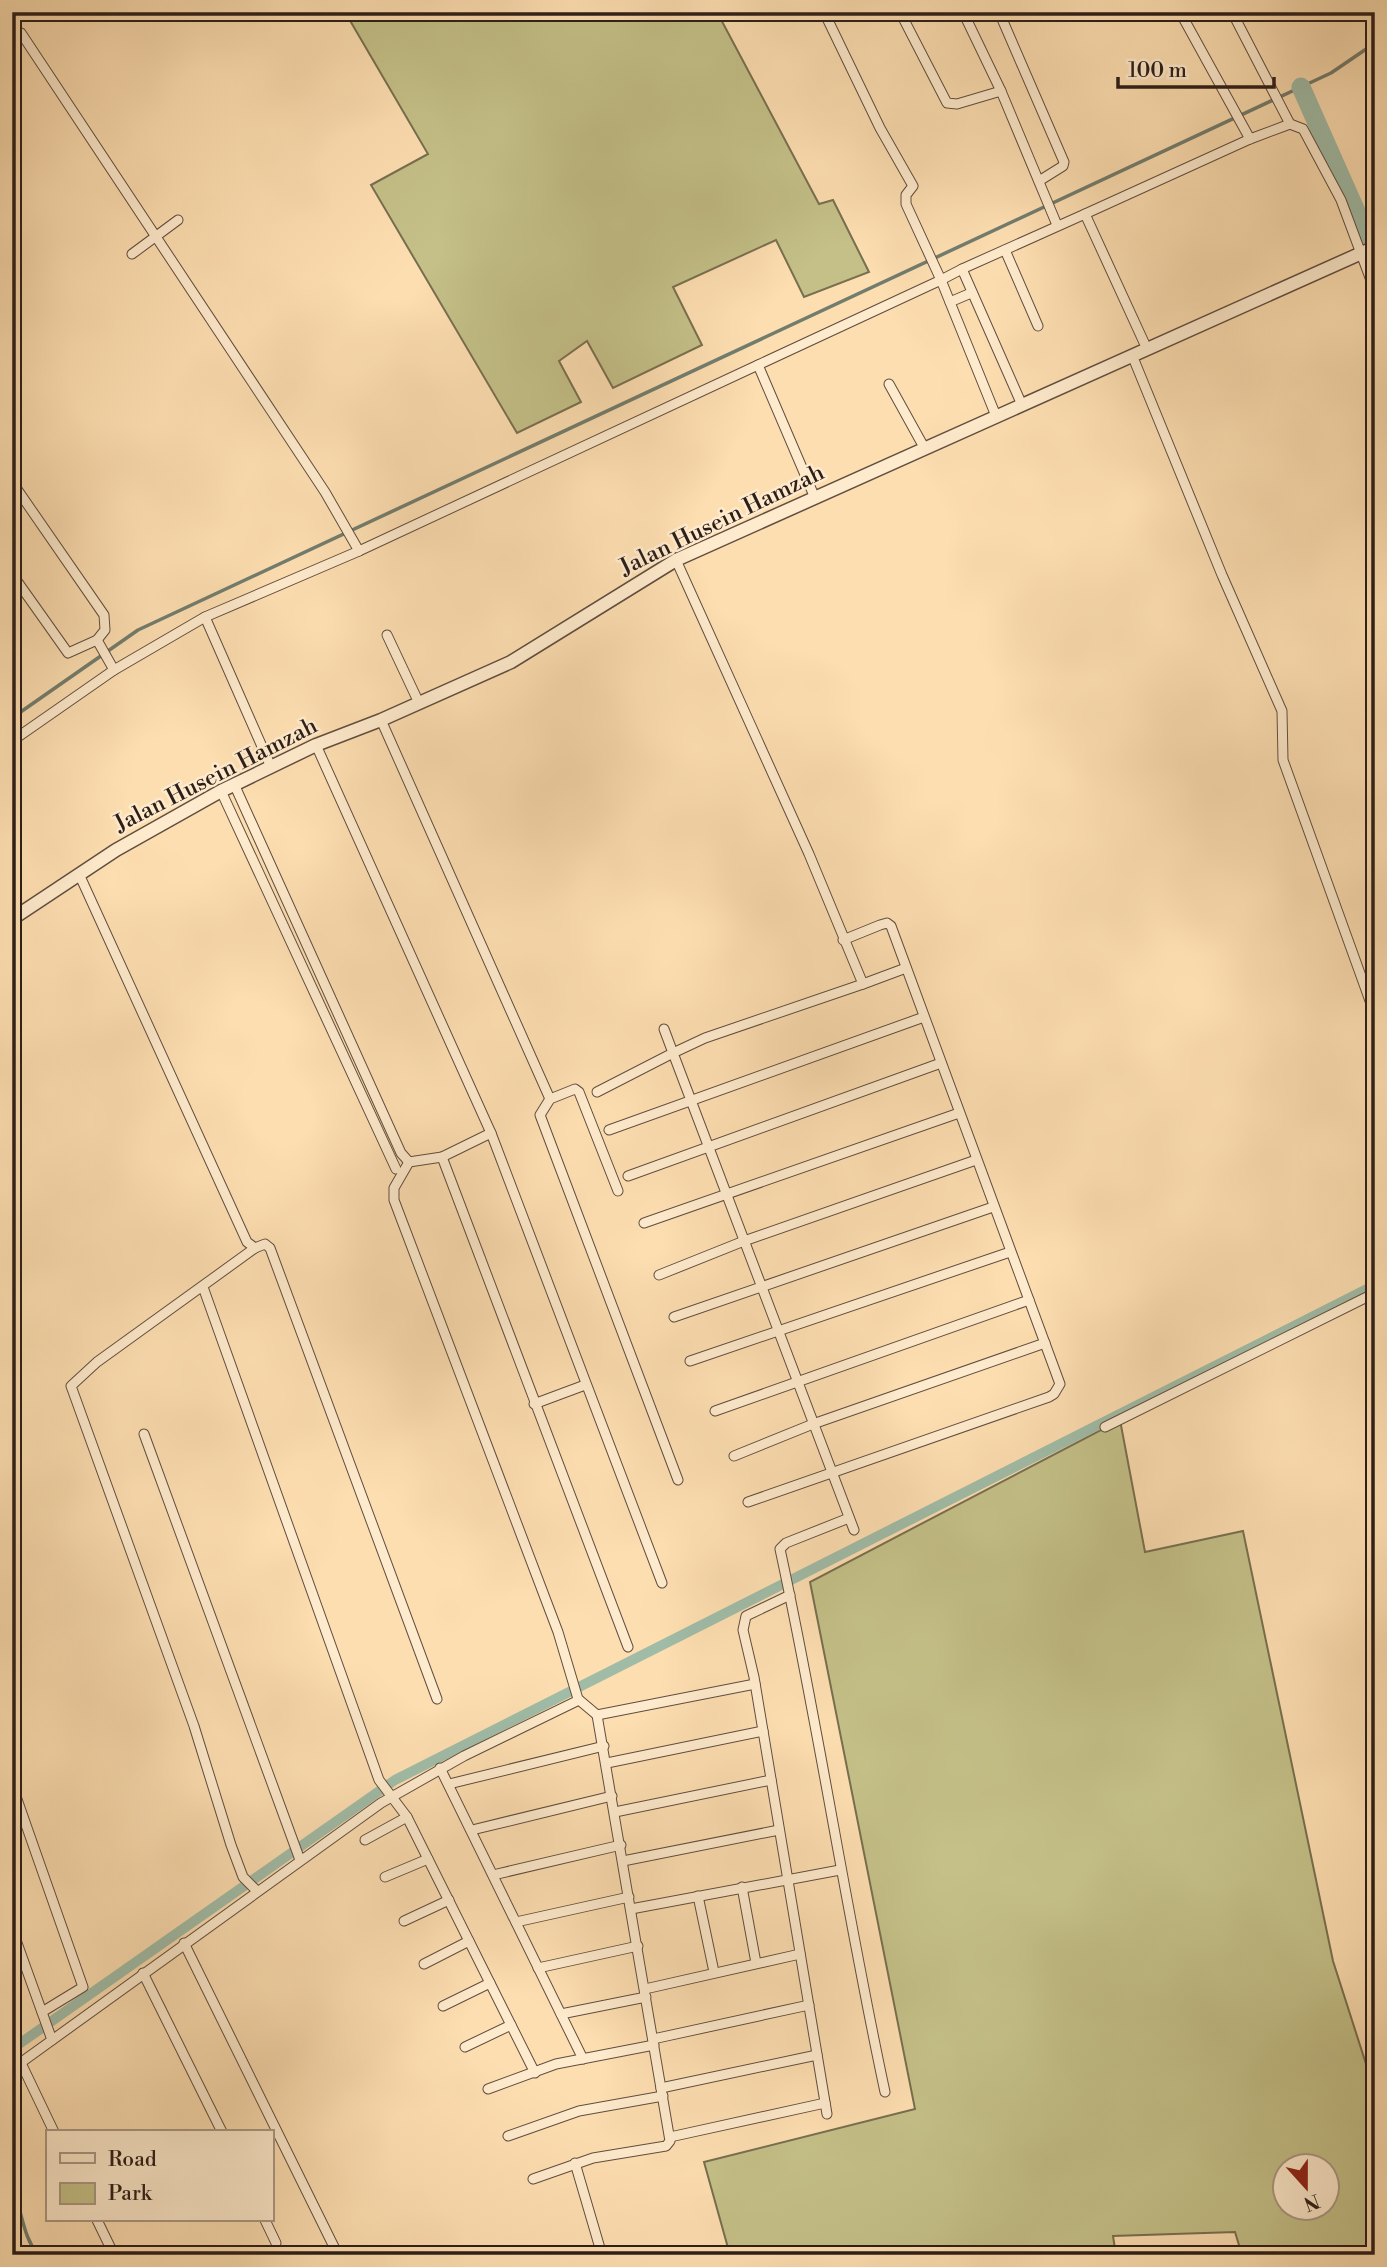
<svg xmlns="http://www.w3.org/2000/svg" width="1387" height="2267" font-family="'Libre Bodoni',serif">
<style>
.green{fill:#c4c088;stroke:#786f50;stroke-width:2;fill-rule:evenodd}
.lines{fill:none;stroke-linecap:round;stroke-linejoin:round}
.stream{stroke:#727d6e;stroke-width:3.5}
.canal{stroke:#a0bca7;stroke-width:10}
.river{stroke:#a0bca7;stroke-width:19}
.minor-casing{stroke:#604e3f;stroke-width:11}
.tertiary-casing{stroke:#604e3f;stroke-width:15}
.minor{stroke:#feeacc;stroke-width:9}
.tertiary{stroke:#feeacc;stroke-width:12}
.labels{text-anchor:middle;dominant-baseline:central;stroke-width:5;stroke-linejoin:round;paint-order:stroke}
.street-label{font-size:23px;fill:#2c1e19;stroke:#feeacc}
</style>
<rect width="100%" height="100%" fill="#fddeb1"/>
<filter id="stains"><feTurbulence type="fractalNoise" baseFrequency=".00286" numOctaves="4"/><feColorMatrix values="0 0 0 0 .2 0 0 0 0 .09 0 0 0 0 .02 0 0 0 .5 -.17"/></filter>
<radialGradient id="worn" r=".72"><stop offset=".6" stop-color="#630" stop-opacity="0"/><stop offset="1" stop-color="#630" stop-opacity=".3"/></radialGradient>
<g class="green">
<path d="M345,12H717L819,204L833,200L869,272L804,297L776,240L673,287L702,345L613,388L587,341L559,361L581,402L517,433L371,185L428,154Z"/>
<path d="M1120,1420L1145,1552L1243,1531L1333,1961L1375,2092V2249L1357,2255H1242L1235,2232L1113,2236L1116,2255H730L704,2162L915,2109L810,1582ZM1286,2166H1328V2208H1286Z"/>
</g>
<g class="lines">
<g class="stream">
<path d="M12,718L138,630L1301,87L1331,73L1375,43"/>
<path d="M12,2189C23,2212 22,2235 38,2255"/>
<path d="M1357,2255L1375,2249"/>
</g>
<path class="canal" d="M12,2049L395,1780L1375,1285"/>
<path class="river" d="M1301,87L1375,254"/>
<defs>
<g id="minor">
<path d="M824,12L880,128L913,186L906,195V204L941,280L962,269"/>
<path d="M900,12L947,103L957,104L1001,91"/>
<path d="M963,12L1001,91L1057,225"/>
<path d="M999,12L1064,162L1063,166L1039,181"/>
<path d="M1180,12L1250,139"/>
<path d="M1232,12L1290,124"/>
<path d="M12,30L21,33L325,492L359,551"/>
<path d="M1085,214L1250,139L1290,124L1303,129L1341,200L1375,291"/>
<path d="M1005,250L1038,326"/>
<path d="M132,254L178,220"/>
<path d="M950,302L971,293"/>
<path d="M1132,355L1222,575L1282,711L1283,760L1374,1012"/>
<path d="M889,384L925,449"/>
<path d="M1022,405L962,269L1085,214L1147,349"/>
<path d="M12,482L104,615L105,630L97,640L68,653L12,574"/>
<path d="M815,498L758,365L941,280L996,416"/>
<path d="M676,560L809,854L863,984L906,968"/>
<path d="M205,617L271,767"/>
<path d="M387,635L419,703"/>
<path d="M97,640L114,670"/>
<path d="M381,720L550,1099"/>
<path d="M12,741L114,670L205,617L359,551L758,365"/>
<path d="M316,745L491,1133"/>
<path d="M234,784L401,1153L409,1162L442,1157L491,1133L662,1583"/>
<path d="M221,791L396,1169"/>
<path d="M79,874L247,1242L255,1248L265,1244L270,1248L437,1699"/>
<path d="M597,1092L673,1053L664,1029"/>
<path d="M609,1130L924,1017"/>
<path d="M442,1157L628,1647"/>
<path d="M409,1162L394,1188V1200L558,1632L578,1699L597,1715L755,1684"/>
<path d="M628,1176L941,1063"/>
<path d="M618,1191L579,1092L575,1089L550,1099L540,1115L678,1480"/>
<path d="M644,1223L959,1113"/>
<path d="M255,1248L97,1362L71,1386L194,1726L231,1845L243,1877L257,1891"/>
<path d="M659,1275L744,1241L976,1160"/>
<path d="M203,1287L379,1780L407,1817L535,2073"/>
<path d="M674,1317L993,1207"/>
<path d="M690,1361L1010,1252"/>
<path d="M534,1404L585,1385"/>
<path d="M715,1411L1029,1300"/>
<path d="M1105,1427L1375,1293"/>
<path d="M144,1434L300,1860"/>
<path d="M734,1456L813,1424L1045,1343"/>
<path d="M748,1502L1049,1397L1054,1394L1060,1384L891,926L887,923L880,925L843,940"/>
<path d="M849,1518L786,1543L780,1549C819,1729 846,1911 885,2092"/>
<path d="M854,1530L673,1053L705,1038L863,984"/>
<path d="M790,1595L746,1616L743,1630L754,1677L827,2114"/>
<path d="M607,1763L763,1731"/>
<path d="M440,1768L583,2059"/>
<path d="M449,1784L604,1746"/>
<path d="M12,1785L83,1987L42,2012"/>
<path d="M615,1812L771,1780"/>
<path d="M472,1830L612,1796"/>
<path d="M365,1840L407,1817"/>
<path d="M623,1861L779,1830"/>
<path d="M493,1875L621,1845"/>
<path d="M385,1877L428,1859"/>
<path d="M742,1887L756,1963"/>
<path d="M698,1896L714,1972"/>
<path d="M631,1909L840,1870"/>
<path d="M404,1921L449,1900"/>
<path d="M516,1922L629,1897"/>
<path d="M12,1929L52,2040"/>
<path d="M184,1943L338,2255"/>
<path d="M424,1964L469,1941"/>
<path d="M538,1968L638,1946"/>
<path d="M143,1973L222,2132"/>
<path d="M645,1989L800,1954"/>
<path d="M443,2006L490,1983"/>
<path d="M561,2014L646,1997"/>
<path d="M653,2039L809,2005"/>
<path d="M465,2047L511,2025"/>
<path d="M21,2063L54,2132"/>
<path d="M12,2069L381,1803L464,1756L579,1700"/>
<path d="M661,2088L817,2055"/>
<path d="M488,2089L556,2064L654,2045"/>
<path d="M508,2136L579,2111L663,2096"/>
<path d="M670,2137L825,2103"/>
<path d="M575,2163L602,2255"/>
<path d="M533,2179L593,2158L666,2146L670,2141L597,1715"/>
<path d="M97,2220L114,2255"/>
<path d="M265,2220L276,2243"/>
</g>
<path id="tertiary" d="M12,919L116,850L221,791L316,745L381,720L511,662L676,560L1375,247"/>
</defs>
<use href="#minor" class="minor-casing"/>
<use href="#tertiary" class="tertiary-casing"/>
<use href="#minor" class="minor"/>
<use href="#tertiary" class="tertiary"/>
</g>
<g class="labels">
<g class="street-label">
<text transform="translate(722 520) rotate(-26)">Jalan Husein Hamzah</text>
<text transform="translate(216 775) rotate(-27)">Jalan Husein Hamzah</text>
</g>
</g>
<rect width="1387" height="2267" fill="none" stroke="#fddeb1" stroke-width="42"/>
<rect x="14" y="14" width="1359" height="2239" fill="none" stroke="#2c1e19" stroke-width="3.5"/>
<rect x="21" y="21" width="1345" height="2225" fill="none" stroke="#2c1e19" stroke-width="2"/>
<rect x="46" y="2130" width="228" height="91" fill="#feeacc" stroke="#aa9884" stroke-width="2"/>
<rect x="60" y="2153" width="35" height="10" fill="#feeacc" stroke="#aa9884" stroke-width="2"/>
<text x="108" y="2166" font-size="21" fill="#2c1e19">Road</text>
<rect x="60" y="2183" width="35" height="21" fill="#c4c088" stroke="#aa9884" stroke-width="2"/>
<text x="108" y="2200" font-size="21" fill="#2c1e19">Park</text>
<g transform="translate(1306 2187) rotate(159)"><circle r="33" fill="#feeacc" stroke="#aa9884" stroke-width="2"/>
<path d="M0-5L12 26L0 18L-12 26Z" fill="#8f2418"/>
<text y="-10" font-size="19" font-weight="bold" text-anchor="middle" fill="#2c1e19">N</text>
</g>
<path d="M1118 77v10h156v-10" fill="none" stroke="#2c1e19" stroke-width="3.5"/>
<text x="1128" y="77" font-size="21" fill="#2c1e19" stroke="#feeacc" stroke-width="5" paint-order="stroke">100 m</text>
<rect width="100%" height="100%" filter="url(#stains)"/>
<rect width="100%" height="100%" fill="url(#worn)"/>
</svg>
